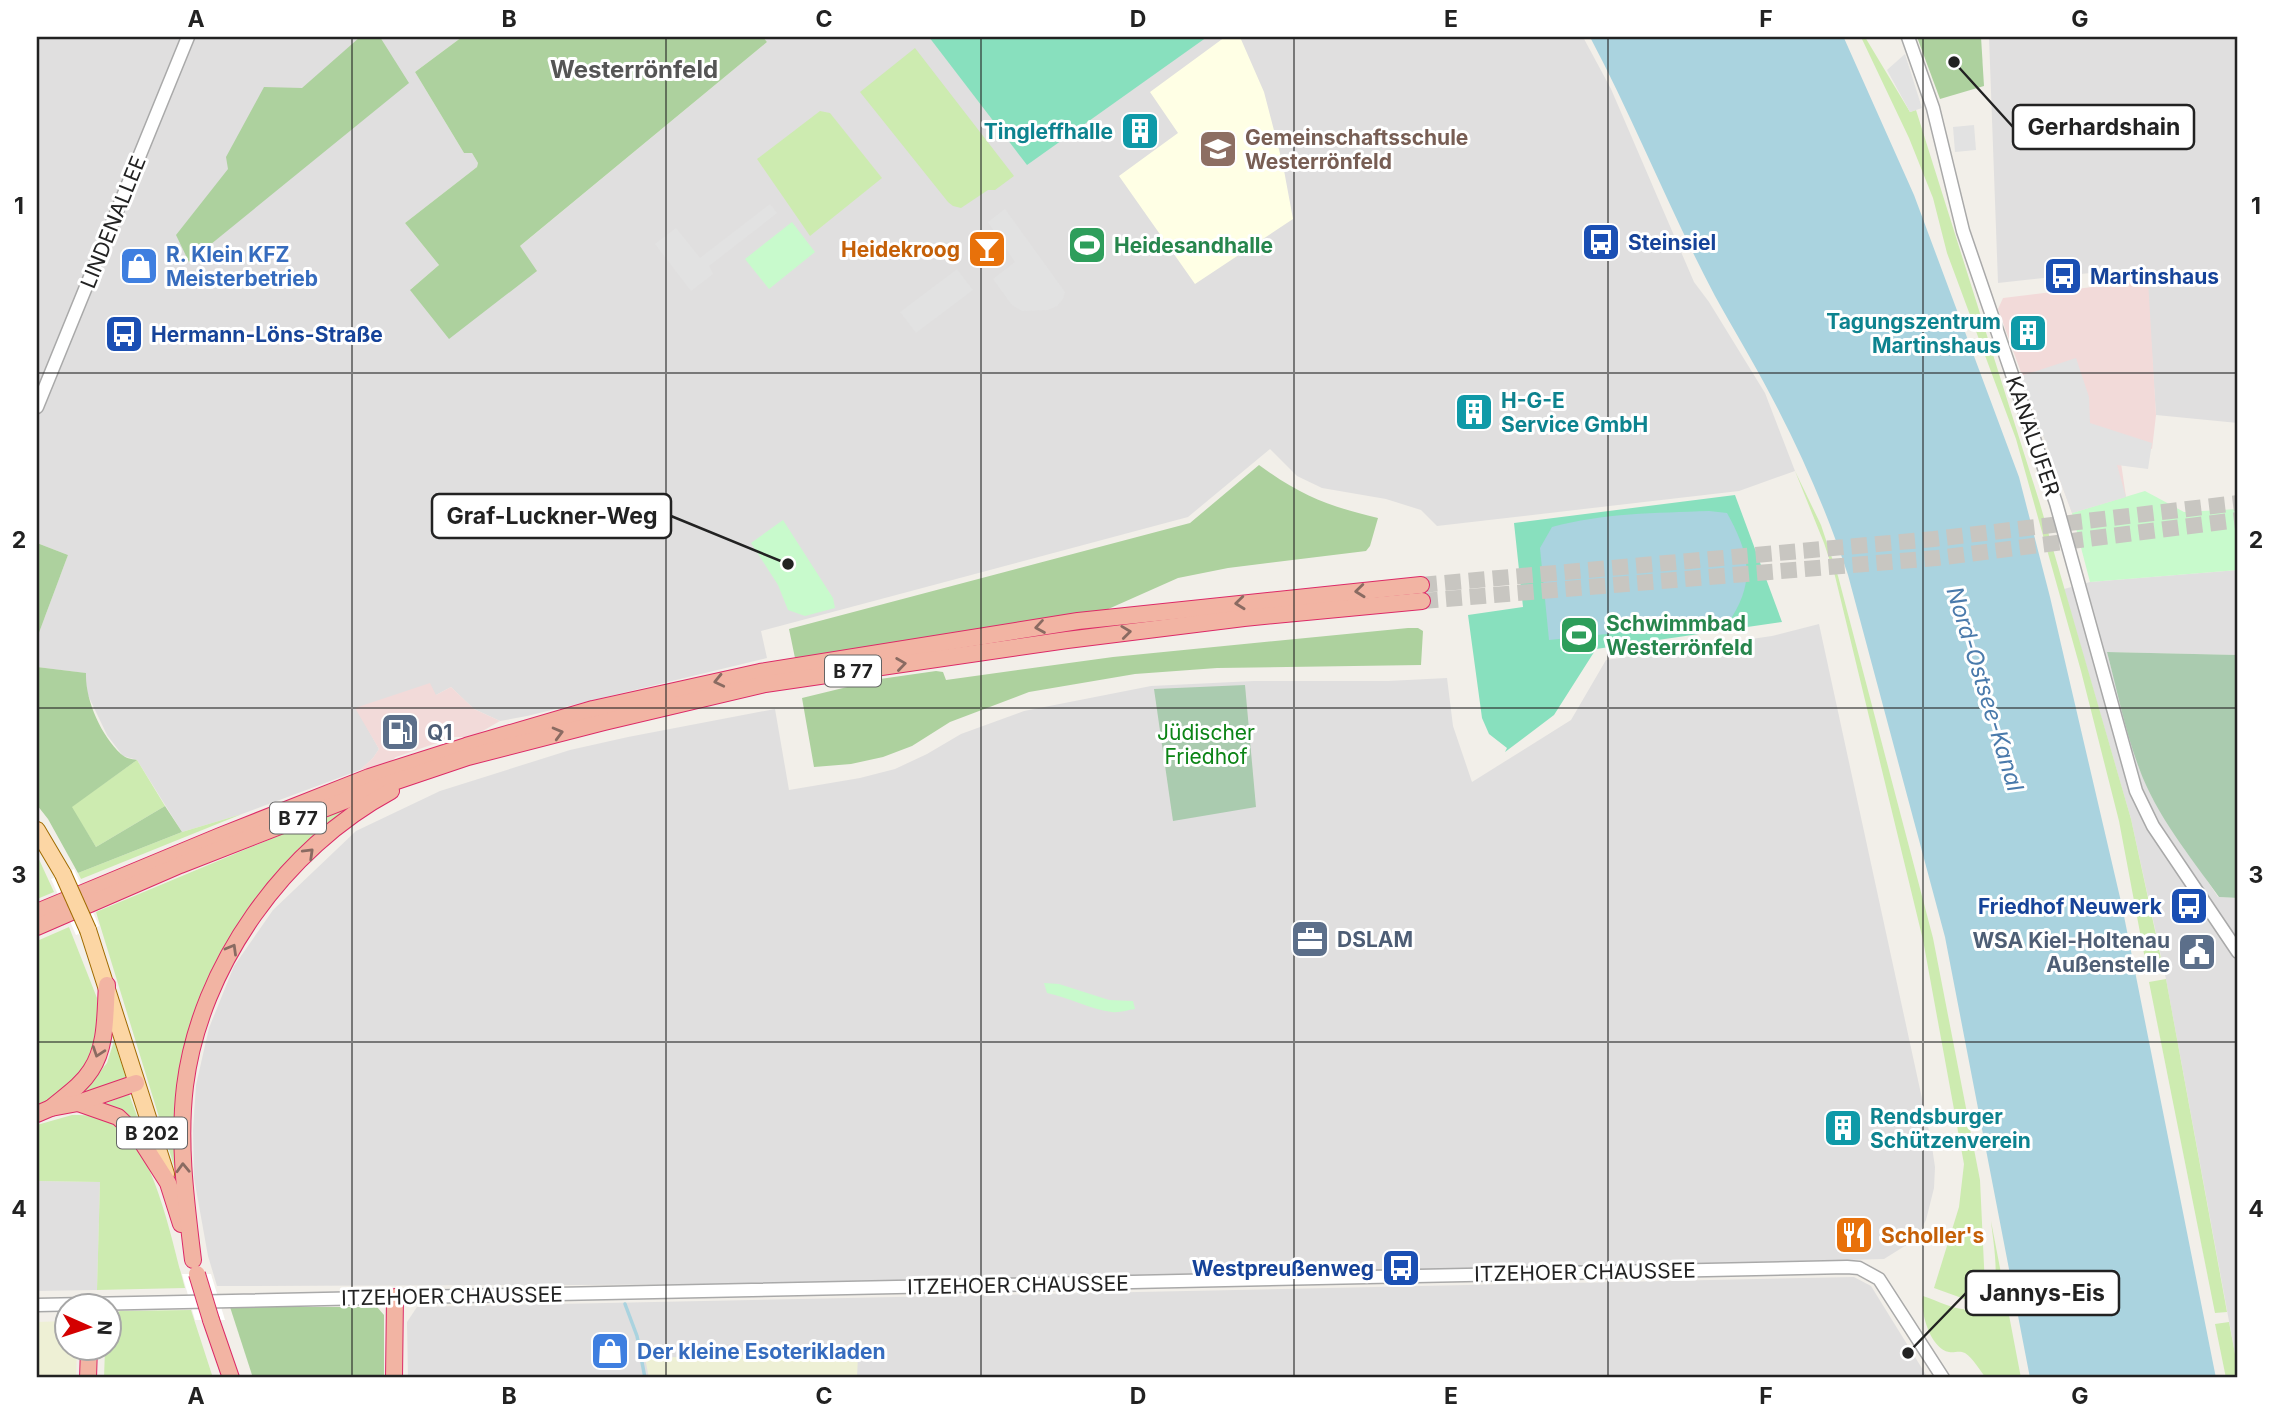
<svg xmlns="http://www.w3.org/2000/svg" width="2275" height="1415" font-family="Inter,sans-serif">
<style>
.residential{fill:#e0dfdf}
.commercial{fill:#f2dad9}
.education{fill:#ffffe5}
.farmland{fill:#eef0d5}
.grass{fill:#cdebb0}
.forest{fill:#add19e}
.cemetery{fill:#aacbaf}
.park{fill:#c8facc}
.pitch{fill:#88e0be}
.parking{fill:#e2e2e2}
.water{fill:#aad3df}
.pier{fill:#fff}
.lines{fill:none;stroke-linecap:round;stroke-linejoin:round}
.stream{stroke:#aad3df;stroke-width:3.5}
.trunk-tunnel{stroke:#c8c6c1;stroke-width:16;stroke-dasharray:16 8;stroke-linecap:butt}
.tertiary-casing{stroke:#a9a9a9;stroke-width:15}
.primary-casing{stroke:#a06b00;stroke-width:18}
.trunk-casing{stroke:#dc2a67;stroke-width:18}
.tertiary{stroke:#fff;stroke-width:12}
.primary{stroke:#fcd6a4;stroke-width:16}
.trunk{stroke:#f2b4a3;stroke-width:16}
.primary-bridge-casing{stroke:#a06b00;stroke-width:18;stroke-linecap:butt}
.trunk-bridge-casing{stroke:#dc2a67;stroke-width:18;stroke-linecap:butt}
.primary-bridge{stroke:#fcd6a4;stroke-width:16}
.trunk-bridge{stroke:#f2b4a3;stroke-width:16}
.oneway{stroke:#8a6b62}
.grid{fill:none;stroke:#222;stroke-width:2;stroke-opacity:0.55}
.labels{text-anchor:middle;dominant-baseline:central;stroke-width:6;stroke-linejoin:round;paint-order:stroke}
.shield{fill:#fff;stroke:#646464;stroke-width:2}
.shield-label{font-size:19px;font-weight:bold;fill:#222}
.culture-label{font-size:21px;font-weight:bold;fill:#0d838f;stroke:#fff;text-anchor:end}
.education-label{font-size:21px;font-weight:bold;fill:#785e54;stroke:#fff;text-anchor:start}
.street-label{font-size:21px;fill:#222;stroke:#fff}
.transit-label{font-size:21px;font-weight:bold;fill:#164399;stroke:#fff;text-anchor:start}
.leisure-label{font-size:21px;font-weight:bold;fill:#27864d;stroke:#fff;text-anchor:start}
.food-label{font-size:21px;font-weight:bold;fill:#c56008;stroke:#fff;text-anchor:end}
.shop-label{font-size:21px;font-weight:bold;fill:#366cbe;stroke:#fff;text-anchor:start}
.service-label{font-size:21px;font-weight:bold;fill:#4e5e75;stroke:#fff;text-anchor:start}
.park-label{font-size:21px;fill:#0c8416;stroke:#fff}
.water-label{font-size:23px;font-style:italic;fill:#4a7aab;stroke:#fff}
.quarter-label{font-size:24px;font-weight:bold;fill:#555;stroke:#fff}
.leader{fill:none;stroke:#222;stroke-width:2.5}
.callout-dot{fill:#222;stroke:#fff;stroke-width:2.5}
.callout{fill:#fff;stroke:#222;stroke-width:2.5}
.callout-label{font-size:23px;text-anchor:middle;font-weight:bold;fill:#222}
.neatline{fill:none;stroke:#222;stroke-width:2.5}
.grid-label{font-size:23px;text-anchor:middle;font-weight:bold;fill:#222}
</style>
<rect width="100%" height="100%" fill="#f2efe9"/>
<g class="residential">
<path d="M37,37H462L415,72L464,153H472L478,163L477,167L405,223L439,265L411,289L536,271L519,247L767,42L763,37H1583L1611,89L1694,282L1709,302L1765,393L1795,471L1739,491L1437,526L1421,510L1386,499L1322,488L1297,476L1270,449L1188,517L761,631L767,658L527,716L500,721L474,709L451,687L436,695L356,708L379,749L373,758L360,770L242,814L182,832L137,760L123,756L107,735L85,689V673L37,667V638L68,555L37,543Z"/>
<path d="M1989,37H2238V423L2156,415L2146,267L1998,283Z"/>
<path d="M2238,570V655L2107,652L2139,768L2153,799L2218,897L2238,898V1370L2166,979L2131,819L2064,589L2090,582Z"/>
<path d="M1819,624L1931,1140L1935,1167L1934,1188L1926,1220L1916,1239L1884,1259L886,1284L217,1286L208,1256L194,1178L193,1130L196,1085L209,1028L234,966L273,910L356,831L440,791L570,750L628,737L775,709L789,790L860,778L895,769L927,754L961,734L1024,711L1151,686L1254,681H1388L1447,678L1453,726L1472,782L1571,720L1606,660L1772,636Z"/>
<path d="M37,1181L100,1182L97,1290L37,1291Z"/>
<path d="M1854,1277L1871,1286L1928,1378H408L407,1322L417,1307Z"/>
</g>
<g class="commercial">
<path d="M2148,280L2156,415L2152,449L2125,440L2121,463L2126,497L2072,513L1998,309L2003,298Z"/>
<path d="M430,683L436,695L451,687L474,709L500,721L472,737H454L396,757L389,763L360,770L373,758L379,749L355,708Z"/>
</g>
<path class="education" d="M1225,37H1240L1264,92L1283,165L1293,219L1195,284L1119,176L1178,133L1150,92Z"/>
<g class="farmland">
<path d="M66,1321V1348L77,1349L76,1378H37V1322Z"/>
<path d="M748,1355H858L857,1378H649L645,1358Z"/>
</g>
<g class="grass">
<path d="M1861,37H1865L1910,112L1916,110L2040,504L2131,819L2164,972L2148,975L2119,821L2081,671L2016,439L1947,253L1933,198L1909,138Z"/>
<path d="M915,48L1014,176L995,190H988L961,208L953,206L948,202L860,92Z"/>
<path d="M820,111L830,113L882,178L810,236L757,159Z"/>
<path d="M1795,471L1821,525L1838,576L1933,938L1980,1180L1985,1287L1979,1296L1970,1301L1934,1288L1959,1207L1964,1164L1923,940L1835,576L1824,543Z"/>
<path d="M137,760L165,806L96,847L71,807Z"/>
<path d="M371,797L319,837L201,1001L178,1179L96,912Z"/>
<path d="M242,814L81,879L78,873L182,832Z"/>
<path d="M37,855L54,892L37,899Z"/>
<path d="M69,927L97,998L99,1016L92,1059L67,1091L37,1108V941Z"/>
<path d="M2166,979L2227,1312L2215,1313L2149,982Z"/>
<path d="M114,1041L126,1078L123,1084L83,1093L107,1063Z"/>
<path d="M129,1094L142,1130L99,1106Z"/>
<path d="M72,1115C88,1115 104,1116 118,1126C155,1150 173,1246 185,1288L97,1290L100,1182L37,1181V1125Z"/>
<path d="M1991,1221L2021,1378H1986C1980,1371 1973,1358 1965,1353C1959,1350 1955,1353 1949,1352C1930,1348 1920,1312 1923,1296C1938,1301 1955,1310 1971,1310C2008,1312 1993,1244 1991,1221Z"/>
<path d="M191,1310L213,1378H104L105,1349L108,1348C108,1333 105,1319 120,1311Z"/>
<path d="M2229,1322L2238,1370V1378H2226L2215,1324Z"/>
</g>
<g class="forest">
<path d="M360,37H380L409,83L189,262L176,235L228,169L226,157L264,87L302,88Z"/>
<path d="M462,37H763L767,42L520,246L537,271L449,339L410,290L439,265L405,223L477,167L478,163L472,153H464L415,72Z"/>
<path d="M1917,37H1981L1984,86L1940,99Z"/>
<path d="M1259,465C1301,496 1328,506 1378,518L1370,546L1366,551L1228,568L1178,578L1106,610L957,635L795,658L789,629L1190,523Z"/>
<path d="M37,543L68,555L37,638Z"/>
<path d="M1408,628H1418L1423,631L1421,665L1217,668L1135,674L1029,692L950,722L912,746L883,757L851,764L814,767L802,698L880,679L936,671L943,672L946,680L1113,657Z"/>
<path d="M37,667L86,673C85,700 101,735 121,754C125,758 131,759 137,760L72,807L96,847L165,806L182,832L78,873L48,819L37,805Z"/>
<path d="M230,1307H377L384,1315V1378H253Z"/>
</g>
<g class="cemetery">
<path d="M2107,652L2238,655V898L2219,897C2190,856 2156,815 2139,768C2125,730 2117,690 2107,652Z"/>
<path d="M1245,685L1256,807L1173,821L1154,689Z"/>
</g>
<g class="park">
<path d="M792,222L815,252L769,289L745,259Z"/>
<path d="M2145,491L2184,512L2238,509V570L2090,582L2072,513Z"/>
<path d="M783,520L833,598L835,608L805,616L788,610L778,585L751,543Z"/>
<path d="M1044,983L1059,984L1109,1000L1133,1001L1135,1009C1128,1010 1119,1013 1112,1012C1092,1010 1068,997 1047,993Z"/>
</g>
<g class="pitch">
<path d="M929,37H1207L1027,165Z"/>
<path d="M1735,495L1782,622L1596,649L1554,715L1505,752L1507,748L1489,734L1482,718L1468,615L1523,607L1514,523Z"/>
</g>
<g class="parking">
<path d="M1905,54L1922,108L1910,112L1887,70Z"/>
<path d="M1974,125L1976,150L1955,152L1953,127Z"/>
<path d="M770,204L777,213L709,266L713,274L691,291L655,244L676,228L700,258Z"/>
<path d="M1005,209L1065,292L1063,299L1057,306L1048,310L1022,311L1012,305L993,279L1015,262L988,222Z"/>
<path d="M957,269L973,290L916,333L900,312Z"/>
<path d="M2076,358L2089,397L2090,423L2152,443L2148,469L2117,465L2126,497L2072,513L2021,376Z"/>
</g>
<g class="water">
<path d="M1590,37L1844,38L1914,195L2019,477L2050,597L2122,906L2216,1378H2030L1945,937L1848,575C1827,512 1801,452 1770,394C1753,361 1733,329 1715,296C1670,211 1635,122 1590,37Z"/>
<path d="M1709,511L1727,513C1748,551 1756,579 1732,617L1654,629L1549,640L1540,548L1552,527C1603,513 1656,513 1709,511Z"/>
</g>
<g class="pier">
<path d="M74,869L99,926L76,935L51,879Z"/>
<path d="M182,1274H211L225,1320H195Z"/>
</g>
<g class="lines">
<path class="stream" d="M625,1304L637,1336L645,1378"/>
<g class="trunk-tunnel">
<path d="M1421,585L1934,539L2238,503"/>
<path d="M1422,601L1937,558L2238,520"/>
</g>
<defs>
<g id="tertiary">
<path d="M1908,37L1933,108L1963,231L2056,503L2136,791L2153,826L2238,952"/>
<path d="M37,407L188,37"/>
<path d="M37,1305L1847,1267L1859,1268L1879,1279L1943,1378"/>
</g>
<g id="primary">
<path d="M37,830L63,874"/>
<path d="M88,930L166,1174"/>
</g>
<g id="trunk">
<path d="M37,912L220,836L369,777L466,746L593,709L760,672L1078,621L1421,585"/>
<path d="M37,927L180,865L385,785L468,757L604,722L765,684L1067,640L1244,618L1422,601"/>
<path d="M78,1103L118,1117L138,1136L168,1183L181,1224"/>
<path d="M51,1108C65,1096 81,1086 91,1070C107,1046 105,1013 107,985"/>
<path d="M37,1114L51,1108L78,1103L136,1083"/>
<path d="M193,1260C186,1202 178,1144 185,1086C200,966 285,848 391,791"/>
<path d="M91,1306V1303"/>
<path d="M211,1320L231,1378"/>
<path d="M88,1378L89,1348"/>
<path d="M394,1378L395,1297"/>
</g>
</defs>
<use href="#tertiary" class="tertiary-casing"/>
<use href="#primary" class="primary-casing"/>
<use href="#trunk" class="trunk-casing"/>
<use href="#tertiary" class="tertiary"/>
<use href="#primary" class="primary"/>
<use href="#trunk" class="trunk"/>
<defs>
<path id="primary-bridge" d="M63,874L88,930"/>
<path id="trunk-bridge" d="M197,1274L211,1320"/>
</defs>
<use href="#primary-bridge" class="primary-bridge-casing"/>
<use href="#trunk-bridge" class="trunk-bridge-casing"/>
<use href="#primary-bridge" class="primary-bridge"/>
<use href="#trunk-bridge" class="trunk-bridge"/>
</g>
<defs><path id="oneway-chevron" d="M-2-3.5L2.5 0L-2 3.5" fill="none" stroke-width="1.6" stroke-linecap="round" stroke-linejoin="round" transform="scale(1.75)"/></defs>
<g class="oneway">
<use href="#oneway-chevron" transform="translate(1360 591) rotate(174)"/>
<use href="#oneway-chevron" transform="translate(1240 603) rotate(174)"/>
<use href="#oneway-chevron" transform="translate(1040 627) rotate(171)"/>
<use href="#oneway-chevron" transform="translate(1126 632) rotate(-7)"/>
<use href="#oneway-chevron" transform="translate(901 664) rotate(-8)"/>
<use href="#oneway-chevron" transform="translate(719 681) rotate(167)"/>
<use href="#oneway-chevron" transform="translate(558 733) rotate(-15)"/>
<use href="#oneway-chevron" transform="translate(309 853) rotate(-44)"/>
<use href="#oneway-chevron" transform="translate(232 949) rotate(-60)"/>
<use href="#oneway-chevron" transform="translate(98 1052) rotate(109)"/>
<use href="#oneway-chevron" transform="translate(183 1168) rotate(-92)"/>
</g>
<path class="grid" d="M352,37V1378M666,37V1378M981,37V1378M1294,37V1378M1608,37V1378M1923,37V1378M37,373H2238M37,708H2238M37,1042H2238"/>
<defs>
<symbol id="building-square" viewBox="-11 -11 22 22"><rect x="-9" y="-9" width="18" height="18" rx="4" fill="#0f9aa8" stroke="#fff"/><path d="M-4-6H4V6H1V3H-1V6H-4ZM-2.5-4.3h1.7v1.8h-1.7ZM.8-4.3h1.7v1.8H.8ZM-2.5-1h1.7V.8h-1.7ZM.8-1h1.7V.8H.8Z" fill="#fff"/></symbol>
<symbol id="school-square" viewBox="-11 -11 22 22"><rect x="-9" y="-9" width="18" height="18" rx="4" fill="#8d6e63" stroke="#fff"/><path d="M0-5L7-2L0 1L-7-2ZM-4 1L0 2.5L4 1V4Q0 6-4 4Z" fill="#fff"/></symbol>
<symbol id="bus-square" viewBox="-11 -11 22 22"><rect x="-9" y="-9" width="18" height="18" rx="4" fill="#1a4fb4" stroke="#fff"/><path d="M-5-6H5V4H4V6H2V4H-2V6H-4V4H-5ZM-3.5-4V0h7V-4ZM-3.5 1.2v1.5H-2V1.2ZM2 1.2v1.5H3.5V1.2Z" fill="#fff"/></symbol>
<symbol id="stadium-square" viewBox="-11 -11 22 22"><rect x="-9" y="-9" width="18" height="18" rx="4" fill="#2e9e5b" stroke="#fff"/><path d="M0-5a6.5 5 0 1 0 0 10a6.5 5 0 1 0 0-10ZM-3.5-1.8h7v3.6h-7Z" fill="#fff"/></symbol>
<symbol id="bar-square" viewBox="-11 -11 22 22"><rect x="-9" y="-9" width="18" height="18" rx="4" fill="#e8710a" stroke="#fff"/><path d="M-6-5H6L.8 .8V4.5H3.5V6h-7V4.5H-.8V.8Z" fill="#fff"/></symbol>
<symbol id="shop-square" viewBox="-11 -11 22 22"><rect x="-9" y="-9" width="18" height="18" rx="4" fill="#3f7fe0" stroke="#fff"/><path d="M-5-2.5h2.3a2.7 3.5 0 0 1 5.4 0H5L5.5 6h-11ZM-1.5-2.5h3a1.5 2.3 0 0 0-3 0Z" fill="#fff"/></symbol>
<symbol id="fuel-square" viewBox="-11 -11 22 22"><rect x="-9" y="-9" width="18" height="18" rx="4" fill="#5c6f8a" stroke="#fff"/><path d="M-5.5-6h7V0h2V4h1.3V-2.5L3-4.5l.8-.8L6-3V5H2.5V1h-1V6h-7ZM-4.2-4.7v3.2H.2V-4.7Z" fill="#fff"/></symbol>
<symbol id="office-square" viewBox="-11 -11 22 22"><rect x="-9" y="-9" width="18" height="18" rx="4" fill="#5c6f8a" stroke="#fff"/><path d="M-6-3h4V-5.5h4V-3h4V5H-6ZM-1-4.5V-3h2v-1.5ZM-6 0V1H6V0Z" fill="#fff"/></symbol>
<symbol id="civic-square" viewBox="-11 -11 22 22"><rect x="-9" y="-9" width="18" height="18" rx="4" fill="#5c6f8a" stroke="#fff"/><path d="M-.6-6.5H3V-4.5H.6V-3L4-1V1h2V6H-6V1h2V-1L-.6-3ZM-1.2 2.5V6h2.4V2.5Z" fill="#fff"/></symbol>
<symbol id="restaurant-square" viewBox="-11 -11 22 22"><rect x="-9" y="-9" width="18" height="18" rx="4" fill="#e8710a" stroke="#fff"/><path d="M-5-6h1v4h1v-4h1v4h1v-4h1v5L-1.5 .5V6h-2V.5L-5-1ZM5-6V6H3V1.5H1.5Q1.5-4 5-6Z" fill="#fff"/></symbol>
</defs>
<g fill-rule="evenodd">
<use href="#building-square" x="1118" y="109" width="44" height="44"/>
<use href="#school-square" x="1196" y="127" width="44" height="44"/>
<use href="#bus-square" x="1579" y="220" width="44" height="44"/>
<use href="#stadium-square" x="1065" y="223" width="44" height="44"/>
<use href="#bar-square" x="965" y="227" width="44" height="44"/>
<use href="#shop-square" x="117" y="244" width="44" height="44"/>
<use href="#bus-square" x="2041" y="254" width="44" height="44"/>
<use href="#building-square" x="2006" y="311" width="44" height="44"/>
<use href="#bus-square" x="102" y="312" width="44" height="44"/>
<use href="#building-square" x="1452" y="390" width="44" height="44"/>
<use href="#stadium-square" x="1557" y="613" width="44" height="44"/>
<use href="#fuel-square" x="378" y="710" width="44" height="44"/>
<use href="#bus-square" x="2167" y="884" width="44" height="44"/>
<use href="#office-square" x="1288" y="917" width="44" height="44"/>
<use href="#civic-square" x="2175" y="930" width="44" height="44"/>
<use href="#building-square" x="1821" y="1106" width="44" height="44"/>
<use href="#restaurant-square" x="1832" y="1213" width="44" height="44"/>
<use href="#bus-square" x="1379" y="1246" width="44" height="44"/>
<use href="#shop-square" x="588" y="1329" width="44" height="44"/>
</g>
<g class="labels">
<g class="shield">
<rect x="825" y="655.5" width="56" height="31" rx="5"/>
<rect x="270" y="802.5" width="56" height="31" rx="5"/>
<rect x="117" y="1117.5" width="70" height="31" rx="5"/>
</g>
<g class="shield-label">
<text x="853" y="671">B 77</text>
<text x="298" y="818">B 77</text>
<text x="152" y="1133">B 202</text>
</g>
<g class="culture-label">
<text x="1113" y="131">Tingleffhalle</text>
<text x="2001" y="321">Tagungszentrum<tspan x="2001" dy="24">Martinshaus</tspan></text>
<text x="1501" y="400" text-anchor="start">H-G-E<tspan x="1501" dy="24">Service GmbH</tspan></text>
<text x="1870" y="1116" text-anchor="start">Rendsburger<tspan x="1870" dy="24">Schützenverein</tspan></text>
</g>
<g class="education-label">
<text x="1245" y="137">Gemeinschaftsschule<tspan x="1245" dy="24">Westerrönfeld</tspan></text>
</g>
<g class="street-label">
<text transform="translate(113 222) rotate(-68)">LINDENALLEE</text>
<text transform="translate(2033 436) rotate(71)">KANALUFER</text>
<text transform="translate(1585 1272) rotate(-1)">ITZEHOER CHAUSSEE</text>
<text transform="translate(1018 1285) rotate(-1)">ITZEHOER CHAUSSEE</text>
<text transform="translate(452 1296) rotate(-1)">ITZEHOER CHAUSSEE</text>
</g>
<g class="transit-label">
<text x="1628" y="242">Steinsiel</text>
<text x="2090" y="276">Martinshaus</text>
<text x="151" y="334">Hermann-Löns-Straße</text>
<text x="2162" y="906" text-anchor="end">Friedhof Neuwerk</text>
<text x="1374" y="1268" text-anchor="end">Westpreußenweg</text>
</g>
<g class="leisure-label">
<text x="1114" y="245">Heidesandhalle</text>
<text x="1606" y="623">Schwimmbad<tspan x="1606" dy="24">Westerrönfeld</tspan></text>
</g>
<g class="food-label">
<text x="960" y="249">Heidekroog</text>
<text x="1881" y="1235" text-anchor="start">Scholler's</text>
</g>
<g class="shop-label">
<text x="166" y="254">R. Klein KFZ<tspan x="166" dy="24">Meisterbetrieb</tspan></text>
<text x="637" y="1351">Der kleine Esoterikladen</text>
</g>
<g class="service-label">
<text x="427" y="732">Q1</text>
<text x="1337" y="939">DSLAM</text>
<text x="2170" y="940" text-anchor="end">WSA Kiel-Holtenau<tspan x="2170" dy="24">Außenstelle</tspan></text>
</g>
<g class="park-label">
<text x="1206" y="732">Jüdischer<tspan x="1206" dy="24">Friedhof</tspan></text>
</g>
<g class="water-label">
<text transform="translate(1985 689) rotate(73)">Nord-Ostsee-Kanal</text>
</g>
<g class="quarter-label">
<text x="634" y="69">Westerrönfeld</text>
</g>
</g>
<path class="leader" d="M1954 62L2013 127M788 564L671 516M1908 1353L1966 1293"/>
<g class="callout-dot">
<circle cx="1954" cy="62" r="7"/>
<circle cx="788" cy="564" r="7"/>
<circle cx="1908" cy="1353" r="7"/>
</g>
<g class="callout">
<rect x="2013" y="105" width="181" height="44" rx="7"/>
<rect x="432" y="494" width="239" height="44" rx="7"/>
<rect x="1966" y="1271" width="153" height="44" rx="7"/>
</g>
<g class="callout-label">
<text x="2104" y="135">Gerhardshain</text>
<text x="552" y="524">Graf-Luckner-Weg</text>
<text x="2042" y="1301">Jannys-Eis</text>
</g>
<rect width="2275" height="1415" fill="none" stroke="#ffffff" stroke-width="77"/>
<g transform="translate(88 1327) rotate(93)"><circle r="33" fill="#ffffff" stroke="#a7a7a7" stroke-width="2"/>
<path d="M0-5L12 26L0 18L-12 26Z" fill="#d40000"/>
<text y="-10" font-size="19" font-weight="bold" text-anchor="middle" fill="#222222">N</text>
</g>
<rect x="38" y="38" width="2198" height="1338" class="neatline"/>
<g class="grid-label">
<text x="196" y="27">A</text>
<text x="509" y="27">B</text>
<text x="824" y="27">C</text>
<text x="1138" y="27">D</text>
<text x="1451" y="27">E</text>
<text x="1766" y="27">F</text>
<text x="2080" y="27">G</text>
<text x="19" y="214">1</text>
<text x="2256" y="214">1</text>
<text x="19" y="548">2</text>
<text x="2256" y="548">2</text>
<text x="19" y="883">3</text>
<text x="2256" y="883">3</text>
<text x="19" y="1217">4</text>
<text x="2256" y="1217">4</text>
<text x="196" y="1404">A</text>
<text x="509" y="1404">B</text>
<text x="824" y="1404">C</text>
<text x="1138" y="1404">D</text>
<text x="1451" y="1404">E</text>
<text x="1766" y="1404">F</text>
<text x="2080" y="1404">G</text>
</g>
</svg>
